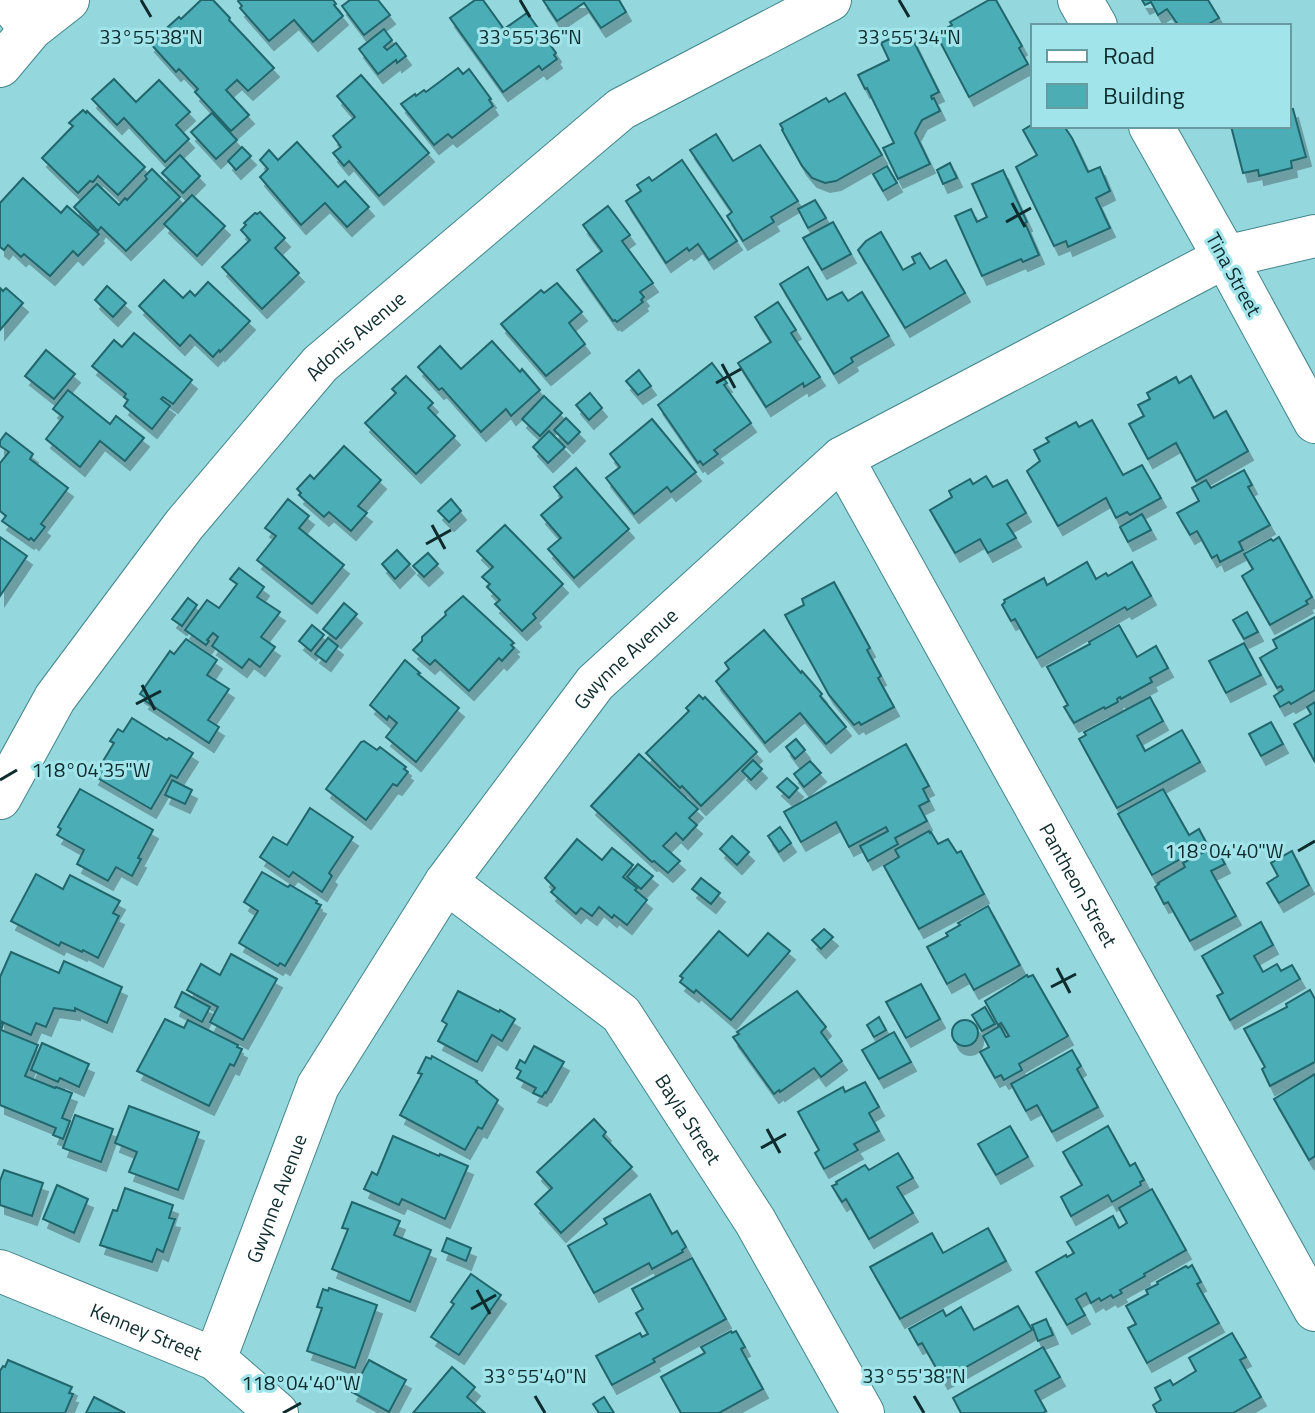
<svg xmlns="http://www.w3.org/2000/svg" width="1315" height="1413" font-family="'Titillium Web',sans-serif">
<style>
.building{fill:#4cadb5;stroke:#20666c;stroke-width:2;filter:url(#shadow)}
.lines{fill:none;stroke-linecap:round;stroke-linejoin:round}
.minor-casing{stroke:#42858b;stroke-width:44}
.tertiary-casing{stroke:#42858b;stroke-width:46}
.minor{stroke:#fff;stroke-width:42}
.tertiary{stroke:#fff;stroke-width:44}
.ticks{fill:none;stroke:#0e2b2d;stroke-width:3}
.labels{text-anchor:middle;dominant-baseline:central;stroke-width:6;stroke-linejoin:round;paint-order:stroke}
.street-label{font-size:20px;fill:#0e2b2d;stroke:#a1e5eb}
.ticks-label{font-size:20px;text-anchor:middle;fill:#0e2b2d;stroke:#a1e5eb;stroke-width:6;stroke-linejoin:round;paint-order:stroke}
</style>
<defs>
<filter id="shadow"><feDropShadow dx="5" dy="9" stdDeviation="0" flood-color="#0004"/></filter>
</defs>
<rect width="100%" height="100%" fill="#94d8de"/>
<g class="building">
<path d="M201,0H213L230,18L229,20L274,68L248,91L237,80L226,90L249,115L231,131L195,92L198,89L179,69L176,72L150,43L179,17L181,19Z"/>
<path d="M239,0H333L336,4L334,5L343,16L313,42L294,20L269,41L240,8L242,6L238,1Z"/>
<path d="M350,0H378L390,15L364,35L342,6Z"/>
<path d="M475,0H483L504,29L527,13L556,53L554,55L557,59L542,70L539,66L503,92L450,18Z"/>
<path d="M543,0H619L626,12L601,28L584,3L557,21Z"/>
<path d="M989,0H996L1022,46L1019,48L1028,64L969,97L936,34L952,25L950,22Z"/>
<path d="M1142,0H1208L1219,18L1205,26H1179L1167,9L1158,15L1151,2L1145,5Z"/>
<path d="M384,29L392,40L384,47L387,50L396,43L406,56L397,63L396,60L378,74L359,49Z"/>
<path d="M908,30L939,92L931,96L932,99L934,98L940,111L922,120L915,133L930,164L898,179L883,148L894,143L867,88L865,89L858,75L889,60L881,43Z"/>
<path d="M458,68L463,74L469,69L491,99L489,100L493,106L452,138L448,134L434,145L401,104L415,94L416,96L424,90L426,92Z"/>
<path d="M361,75L429,153L379,196L349,161L344,166L333,153L341,147L333,136L355,117L337,96Z"/>
<path d="M114,79L136,102L159,80L190,112L176,125L189,139L165,162L124,118L117,125L92,99Z"/>
<path d="M845,93L882,155L836,181L825,183L812,178L802,166L782,130L783,129L780,124L826,98L829,102Z"/>
<path d="M1293,109L1306,157L1291,161L1292,168L1259,176L1258,170L1243,173L1231,126H1289V110Z"/>
<path d="M83,110L86,113L87,111L145,167L118,195L98,176L93,182L90,181L78,193L42,158L73,126L69,123Z"/>
<path d="M212,113L237,140L216,159L191,132Z"/>
<path d="M1033,124V126H1064L1072,138L1088,172L1100,167L1110,191L1096,198L1110,228L1068,247L1066,241L1054,246L1016,167L1037,155L1023,130Z"/>
<path d="M716,134L733,161L760,145L798,201L771,217L774,222L743,241L727,216L732,212L690,150Z"/>
<path d="M297,142L338,187L345,181L369,207L347,227L325,203L301,225L260,177L268,169L260,160L269,150L278,160Z"/>
<path d="M242,147L251,156L236,170L228,161Z"/>
<path d="M180,155L200,176L183,193L162,173Z"/>
<path d="M682,160L737,241L709,260L698,244L689,251L687,248L666,263L626,201L641,191L637,185L649,177L652,181Z"/>
<path d="M950,163L957,178L943,184L937,170Z"/>
<path d="M887,166L897,183L883,191L873,174Z"/>
<path d="M152,169L180,197L126,251L101,227L98,231L74,207L97,184L119,205L125,198L127,200L147,179L145,176Z"/>
<path d="M1003,170L1027,222L1025,223L1039,255L1023,262L1021,259L982,276L955,216L971,209L977,222L987,217L972,184Z"/>
<path d="M23,178L61,213L67,206L99,234L78,256L73,251L50,276L24,254L21,257L8,245L4,250L0,247V203Z"/>
<path d="M192,195L225,226L197,256L164,224Z"/>
<path d="M815,200L826,218L808,228L798,209Z"/>
<path d="M608,206L630,235L622,241L653,283L640,292L644,297L641,300L643,302L617,322L615,320L613,321L577,270L602,251L583,225Z"/>
<path d="M260,212L285,238L275,248L299,273L262,309L222,267L250,240L241,230L246,225L244,223L255,213L257,214Z"/>
<path d="M833,222L851,254L822,270L803,238Z"/>
<path d="M881,232L903,270L915,263L912,257L920,253L930,269L946,260L965,293L905,328L858,250L866,241Z"/>
<path d="M808,267L827,300L842,292L848,301L862,292L889,336L851,358L853,362L834,374L780,284Z"/>
<path d="M164,280L183,298L190,291L195,296L208,282L250,321L220,352L219,350L213,357L190,335L180,346L139,306Z"/>
<path d="M557,283L582,312L569,323L585,344L546,376L501,324L541,290L544,293Z"/>
<path d="M107,286L126,303L113,317L95,300Z"/>
<path d="M0,288L3,291L6,288L23,303L0,330Z"/>
<path d="M778,302L796,330L791,333L820,377L804,387L803,383L766,407L738,363L771,342L755,317Z"/>
<path d="M134,333L192,380L173,404L163,397L161,399L170,406L152,429L124,406L128,400L124,397L126,394L92,366L114,340L122,347Z"/>
<path d="M492,341L520,372L522,369L540,390L511,416L506,409L481,432L442,388L439,390L418,367L440,346L461,369Z"/>
<path d="M46,350L75,374L54,399L25,376Z"/>
<path d="M712,363L727,383L724,385L751,423L714,450L718,454L703,465L700,461L698,463L658,405Z"/>
<path d="M639,370L651,386L638,395L626,381Z"/>
<path d="M406,376L433,403L428,408L455,436L416,474L365,423L396,393L392,389Z"/>
<path d="M1191,376L1214,418L1226,411L1248,451L1196,481L1176,443L1148,459L1129,424L1144,416L1138,405L1150,399L1147,393L1176,377L1179,383Z"/>
<path d="M68,390L110,424L116,416L144,438L125,461L100,441L80,467L46,439L63,417L53,409Z"/>
<path d="M590,393L602,408L589,420L576,405Z"/>
<path d="M544,396L562,413L540,436L522,419Z"/>
<path d="M566,418L580,432L568,444L554,430Z"/>
<path d="M652,419L696,472L671,492L667,487L634,514L606,478L620,467L610,454Z"/>
<path d="M1092,420L1123,475L1142,465L1161,498L1130,515L1127,512L1116,518L1106,498L1058,526L1027,471L1040,461L1034,450L1049,442L1046,438L1076,422L1079,427Z"/>
<path d="M549,431L565,447L548,463L533,447Z"/>
<path d="M6,433L33,454L30,459L68,488L41,524L45,527L34,541L31,538L29,540L2,521L6,516L0,511V463L9,452L0,446V441Z"/>
<path d="M344,446L381,480L358,506L367,513L351,531L329,512L324,517L299,495L301,493L297,489L310,475L314,479Z"/>
<path d="M576,468L629,529L574,578L548,549L561,538L541,515L562,497L554,487Z"/>
<path d="M1244,470L1252,485L1248,487L1270,525L1239,542L1243,550L1220,562L1217,555L1212,558L1197,531L1190,535L1177,513L1199,501L1192,488L1206,480L1211,488Z"/>
<path d="M986,476L993,487L1007,480L1026,513L1007,524L1016,538L988,553L980,539L955,553L930,510L952,497L949,491L970,479L973,484Z"/>
<path d="M288,499L309,516L299,528L344,565L312,604L257,560L276,536L265,528Z"/>
<path d="M451,499L461,511L449,522L438,511Z"/>
<path d="M1142,514L1151,530L1128,542L1120,527Z"/>
<path d="M505,525L563,584L533,614L536,618L522,631L495,604L500,600L487,587L490,584L482,577L493,567L477,551Z"/>
<path d="M0,537L27,556L0,596Z"/>
<path d="M1279,537L1312,597L1306,601L1308,604L1270,625L1242,576L1253,569L1244,554L1271,539L1273,541Z"/>
<path d="M397,550L410,564L395,579L382,564Z"/>
<path d="M428,553L438,564L424,577L413,566Z"/>
<path d="M1087,562L1096,579L1106,573L1108,576L1132,562L1151,596L1127,610L1125,607L1037,658L1015,619L1011,621L1002,605L1005,602L1004,600L1044,578L1047,585Z"/>
<path d="M239,568L264,587L257,597L280,612L261,637L275,647L260,667L249,659L242,668L212,646L218,637L213,633L207,640L209,641L206,645L185,630L207,600L219,608L237,584L230,579Z"/>
<path d="M834,582L870,648L867,650L881,676L878,678L894,707L861,725L859,722L854,725L829,695L785,615L804,605L802,599Z"/>
<path d="M463,596L514,643L511,645L514,648L502,661L499,658L469,691L435,660L430,665L413,650L422,641V637L446,615L445,612Z"/>
<path d="M188,598L197,605L182,626L172,619Z"/>
<path d="M344,603L357,614L336,639L323,629Z"/>
<path d="M1247,612L1258,632L1244,639L1233,620Z"/>
<path d="M1315,617V690L1291,704L1289,702L1280,707L1274,696L1283,690L1281,686L1277,688L1260,658L1277,648L1273,640Z"/>
<path d="M312,625L324,635L311,651L299,641Z"/>
<path d="M1119,625L1137,657L1156,646L1168,668L1150,678L1152,682L1121,699L1120,697L1117,699L1118,702L1105,709L1104,707L1074,723L1064,707L1068,705L1047,667L1090,644L1089,642Z"/>
<path d="M764,630L801,673L802,671L822,694L820,696L846,727L826,744L800,713L765,743L716,681L729,669L725,663Z"/>
<path d="M328,638L338,646L326,662L315,654Z"/>
<path d="M186,639L217,660L207,675L229,689L208,720L219,727L209,743L144,700L146,698L140,694L170,651L174,654Z"/>
<path d="M1244,643L1261,675L1226,693L1209,661Z"/>
<path d="M405,660L420,673L418,674L459,708L416,762L386,737L397,723L389,716L387,720L370,705Z"/>
<path d="M699,695L703,699L705,697L757,752L701,806L682,786L680,788L646,753L689,711L686,708Z"/>
<path d="M1150,697L1163,721L1137,736L1145,751L1182,730L1200,762L1117,808L1079,739L1086,735L1084,732Z"/>
<path d="M1315,702V762L1294,724L1311,714L1307,707Z"/>
<path d="M132,718L167,740L169,738L193,753L177,778L171,775L151,809L94,776L114,743L110,741L118,729L123,732Z"/>
<path d="M1271,722L1283,744L1261,756L1249,734Z"/>
<path d="M796,739L805,750L795,759L786,747Z"/>
<path d="M364,741L377,750L380,747L406,767L404,769L408,772L397,786L393,784L366,820L326,789L361,742Z"/>
<path d="M906,744L929,786L923,789L929,801L919,806L927,821L895,838L898,844L868,861L860,846L888,831L886,827L849,847L836,822L801,842L784,812Z"/>
<path d="M639,754L698,809L689,818L697,825L683,840L676,833L663,846L680,861L668,873L654,861L652,862L591,806Z"/>
<path d="M753,760L762,769L751,780L742,771Z"/>
<path d="M810,761L821,773L804,787L794,774Z"/>
<path d="M787,778L798,788L789,798L777,787Z"/>
<path d="M172,780L192,790L185,804L165,795Z"/>
<path d="M80,789L153,830L138,858L141,859L132,876L116,867L108,881L77,864L84,850L57,835L61,829L58,827Z"/>
<path d="M1163,789L1189,835L1199,829L1207,844L1152,875L1118,814Z"/>
<path d="M310,808L353,837L329,873L332,876L322,892L293,872L289,877L260,857L273,837L287,845Z"/>
<path d="M780,827L791,843L779,852L768,836Z"/>
<path d="M929,831L930,833L931,832L938,844L948,839L957,853L961,851L984,894L919,929L884,866L899,857L895,850Z"/>
<path d="M732,836L749,852L737,865L720,849Z"/>
<path d="M577,839L602,860L612,848L633,865L623,877L637,888L635,890L647,900L627,925L614,915L612,918L599,907L592,916L581,908L576,914L551,892L555,888L545,878Z"/>
<path d="M1215,846L1225,864L1211,871L1236,916L1190,941L1168,902L1164,904L1155,887L1159,884L1158,883L1185,867L1183,863Z"/>
<path d="M1292,851L1309,885L1279,903L1267,883L1278,876L1271,863Z"/>
<path d="M638,864L653,876L641,889L627,877Z"/>
<path d="M262,872L288,887L290,885L317,901L316,903L321,905L285,966L280,963L278,966L239,943L258,911L244,902Z"/>
<path d="M36,874L63,889L70,875L120,901L113,913L119,916L98,958L83,950L82,952L61,942L59,946L11,921Z"/>
<path d="M701,878L720,893L711,904L692,889Z"/>
<path d="M988,906L1020,965L974,990L965,974L947,984L927,947L948,936L946,933L960,925L958,923Z"/>
<path d="M1261,922L1273,945L1254,956L1263,972L1277,964L1281,971L1292,965L1300,979L1230,1020L1217,996L1223,993L1202,956Z"/>
<path d="M824,929L833,937L821,949L812,940Z"/>
<path d="M719,931L748,956L768,933L790,951L731,1020L696,990L694,993L680,982L683,978L680,976Z"/>
<path d="M11,952L59,973L64,961L122,987L107,1023L75,1008V1011L54,1008L46,1027L36,1023L31,1035L0,1021V977Z"/>
<path d="M231,954L277,979L243,1040L210,1022L218,1007L187,990L201,964L220,975Z"/>
<path d="M1027,975L1028,977L1033,975L1068,1036L1019,1064L1022,1070L1004,1080L1001,1075L995,1078L980,1052L989,1047L983,1036L1000,1026L1006,1037L1009,1036L1001,1023L998,1025L985,1001Z"/>
<path d="M921,984L940,1019L906,1038L886,1002Z"/>
<path d="M1310,990L1315,999V1062L1270,1086L1262,1069L1265,1067L1244,1029L1287,1007L1286,1004Z"/>
<path d="M458,991L499,1012L500,1010L515,1019L502,1041L492,1035L477,1062L438,1041L447,1024L442,1021Z"/>
<path d="M797,991L826,1027L821,1032L842,1061L821,1077L814,1068L780,1092L779,1090L774,1094L733,1037L739,1034L737,1032Z"/>
<path d="M182,992L210,1007L202,1022L175,1007Z"/>
<path d="M985,1007L995,1024L982,1031L972,1015Z"/>
<path d="M879,1017L886,1030L874,1037L867,1025Z"/>
<path d="M165,1019L184,1028L188,1020L238,1045L237,1047L242,1049L234,1066L230,1064L209,1106L137,1071Z"/>
<circle cx="965" cy="1033" r="13"/>
<path d="M0,1023L3,1024L1,1030L38,1045L25,1076L55,1088L56,1087L72,1093L62,1118L70,1121L63,1139L53,1135L56,1128L0,1105Z"/>
<path d="M894,1032L911,1062L879,1079L862,1050Z"/>
<path d="M42,1043L89,1064L79,1087L60,1078L58,1082L31,1070Z"/>
<path d="M534,1046L564,1062L546,1093L545,1092L542,1097L533,1093L536,1088L517,1078L521,1071L516,1068L520,1060L525,1063Z"/>
<path d="M1072,1050L1081,1066L1077,1069L1098,1107L1052,1132L1037,1105L1026,1111L1011,1084Z"/>
<path d="M432,1056L477,1081L476,1082L498,1100L482,1129L478,1127L465,1150L400,1115L422,1074L418,1073L426,1057L431,1059Z"/>
<path d="M1315,1074V1156L1309,1160L1274,1099Z"/>
<path d="M865,1082L879,1107L869,1113L879,1131L854,1144L858,1150L824,1169L815,1153L819,1150L798,1112L843,1087L845,1092Z"/>
<path d="M129,1106L199,1132L178,1190L129,1172L137,1152L115,1143Z"/>
<path d="M75,1115L113,1129L101,1162L63,1148Z"/>
<path d="M594,1119L606,1132L603,1136L632,1167L561,1233L535,1204L552,1188L537,1172Z"/>
<path d="M1010,1126L1028,1157L996,1175L978,1144Z"/>
<path d="M1108,1126L1130,1166L1135,1163L1144,1180L1140,1182L1141,1185L1112,1202L1108,1195L1071,1216L1061,1197L1082,1185L1063,1152Z"/>
<path d="M393,1136L439,1156L440,1154L468,1166L445,1219L402,1199L399,1205L364,1189L372,1172L377,1175Z"/>
<path d="M898,1153L913,1178L897,1187L913,1213L869,1239L846,1199L842,1202L832,1186L837,1184L836,1182L865,1165L869,1170Z"/>
<path d="M4,1170L43,1183L32,1216L0,1205V1181Z"/>
<path d="M57,1185L88,1199L74,1233L43,1219Z"/>
<path d="M125,1188L173,1205L169,1218L175,1219L163,1252L157,1249L152,1262L100,1245L113,1210L117,1211Z"/>
<path d="M1152,1189L1186,1250L1144,1274L1145,1276L1120,1290L1122,1293L1113,1298L1111,1295L1101,1301L1099,1298L1091,1303L1086,1293L1076,1299L1085,1315L1067,1325L1036,1272L1066,1255L1067,1257L1074,1253L1067,1242L1113,1216L1119,1228L1127,1223L1119,1208Z"/>
<path d="M650,1194L672,1234L677,1231L686,1247L682,1250L683,1252L652,1269L649,1263L594,1293L568,1246L607,1224L604,1219Z"/>
<path d="M352,1202L400,1221L394,1235L431,1250L410,1302L332,1269L348,1229L342,1228Z"/>
<path d="M988,1228L1006,1261L900,1319L870,1267L932,1233L943,1253Z"/>
<path d="M447,1238L471,1248L466,1261L442,1251Z"/>
<path d="M692,1258L726,1319L653,1359L655,1362L612,1385L596,1356L640,1333L642,1337L648,1334L636,1313L643,1309L632,1289Z"/>
<path d="M1192,1265L1201,1282L1197,1284L1219,1323L1147,1363L1128,1328L1136,1324L1126,1306L1148,1294L1146,1290L1158,1284L1157,1282L1186,1266L1188,1268Z"/>
<path d="M471,1274L501,1295L459,1355L431,1337L454,1304L451,1302Z"/>
<path d="M329,1288L377,1305L355,1368L307,1351L322,1308L317,1307L323,1289L328,1291Z"/>
<path d="M1018,1306L1032,1330L943,1380L922,1343L918,1345L909,1329L943,1310L946,1316L961,1307L974,1330Z"/>
<path d="M1046,1319L1053,1335L1038,1341L1032,1325Z"/>
<path d="M731,1331L732,1333L736,1331L745,1347L741,1349L763,1389L719,1413H681L661,1377L705,1353L701,1347Z"/>
<path d="M1232,1333L1246,1357L1240,1360L1261,1397L1233,1413H1157L1153,1405L1161,1400L1155,1388L1170,1380L1173,1385L1196,1371L1189,1358Z"/>
<path d="M1043,1347L1060,1377L1035,1391L1046,1411L1043,1413H961L953,1398Z"/>
<path d="M8,1360L72,1387L69,1393L73,1394L65,1413H0V1371L3,1366L5,1367Z"/>
<path d="M369,1360L406,1380L389,1412L352,1392Z"/>
<path d="M452,1367L475,1387L467,1397L485,1413H413Z"/>
<path d="M94,1397L125,1413H86Z"/>
<path d="M604,1397L614,1413H599L593,1404Z"/>
</g>
<g class="lines">
<defs>
<g id="minor">
<path d="M7,0L31,29"/>
<path d="M0,66L31,29L68,0"/>
<path d="M1225,257L1315,422"/>
<path id="s1" d="M842,458L1315,1310"/>
<path id="s2" d="M0,798L55,698L184,525L320,364L621,109L830,0"/>
<path id="s3" d="M446,882L621,1014L755,1221L863,1413"/>
<path id="s4" d="M0,1271L215,1359L277,1413"/>
<path id="s5" d="M215,1359L318,1086L446,882L595,683L842,458L1225,257L1315,236"/>
</g>
<g id="tertiary">
<path d="M1080,0L1095,26"/>
<path d="M1151,126L1225,257"/>
</g>
</defs>
<use href="#minor" class="minor-casing"/>
<use href="#tertiary" class="tertiary-casing"/>
<use href="#minor" class="minor"/>
<use href="#tertiary" class="tertiary"/>
</g>
<path class="ticks" d="M141,0L151,17M520,0L530,17M899,0L909,17M1012,203L1025,227M1006,222L1031,208M722,364L735,388M716,383L741,369M432,525L445,549M426,544L451,530M142,685L155,710M136,704L161,691M0,780L17,770M1298,851L1315,841M1057,968L1070,993M1051,987L1076,974M767,1129L780,1153M761,1148L786,1134M477,1290L490,1314M471,1309L496,1295M535,1396L545,1413M914,1396L924,1413M283,1413L301,1403"/>
<g class="labels">
<g class="street-label">
<text transform="translate(1234 274) rotate(61)">Tina Street</text>
<text stroke="none"><textPath href="#s2" startOffset="586">Adonis Avenue</textPath></text>
<text stroke="none"><textPath href="#s5" startOffset="820">Gwynne Avenue</textPath></text>
<text stroke="none"><textPath href="#s1" startOffset="488">Pantheon Street</textPath></text>
<text stroke="none"><textPath href="#s3" startOffset="344">Bayla Street</textPath></text>
<text stroke="none"><textPath href="#s5" startOffset="172">Gwynne Avenue</textPath></text>
<text stroke="none"><textPath href="#s4" startOffset="158">Kenney Street</textPath></text>
</g>
</g>
<g class="ticks-label">
<text x="151" y="44">33°55'38"N</text>
<text x="530" y="44">33°55'36"N</text>
<text x="909" y="44">33°55'34"N</text>
<text x="91" y="777">118°04'35"W</text>
<text x="1224" y="858">118°04'40"W</text>
<text x="535" y="1383">33°55'40"N</text>
<text x="914" y="1383">33°55'38"N</text>
<text x="301" y="1390">118°04'40"W</text>
</g>
<rect x="1031" y="24" width="260" height="104" fill="#a1e5eb" stroke="#669b9f" stroke-width="2"/>
<rect x="1047" y="50" width="40" height="12" fill="#ffffff" stroke="#669b9f" stroke-width="2"/>
<text x="1103" y="64" font-size="24" fill="#0e2b2d">Road</text>
<rect x="1047" y="84" width="40" height="24" fill="#4cadb5" stroke="#669b9f" stroke-width="2"/>
<text x="1103" y="104" font-size="24" fill="#0e2b2d">Building</text>
</svg>
